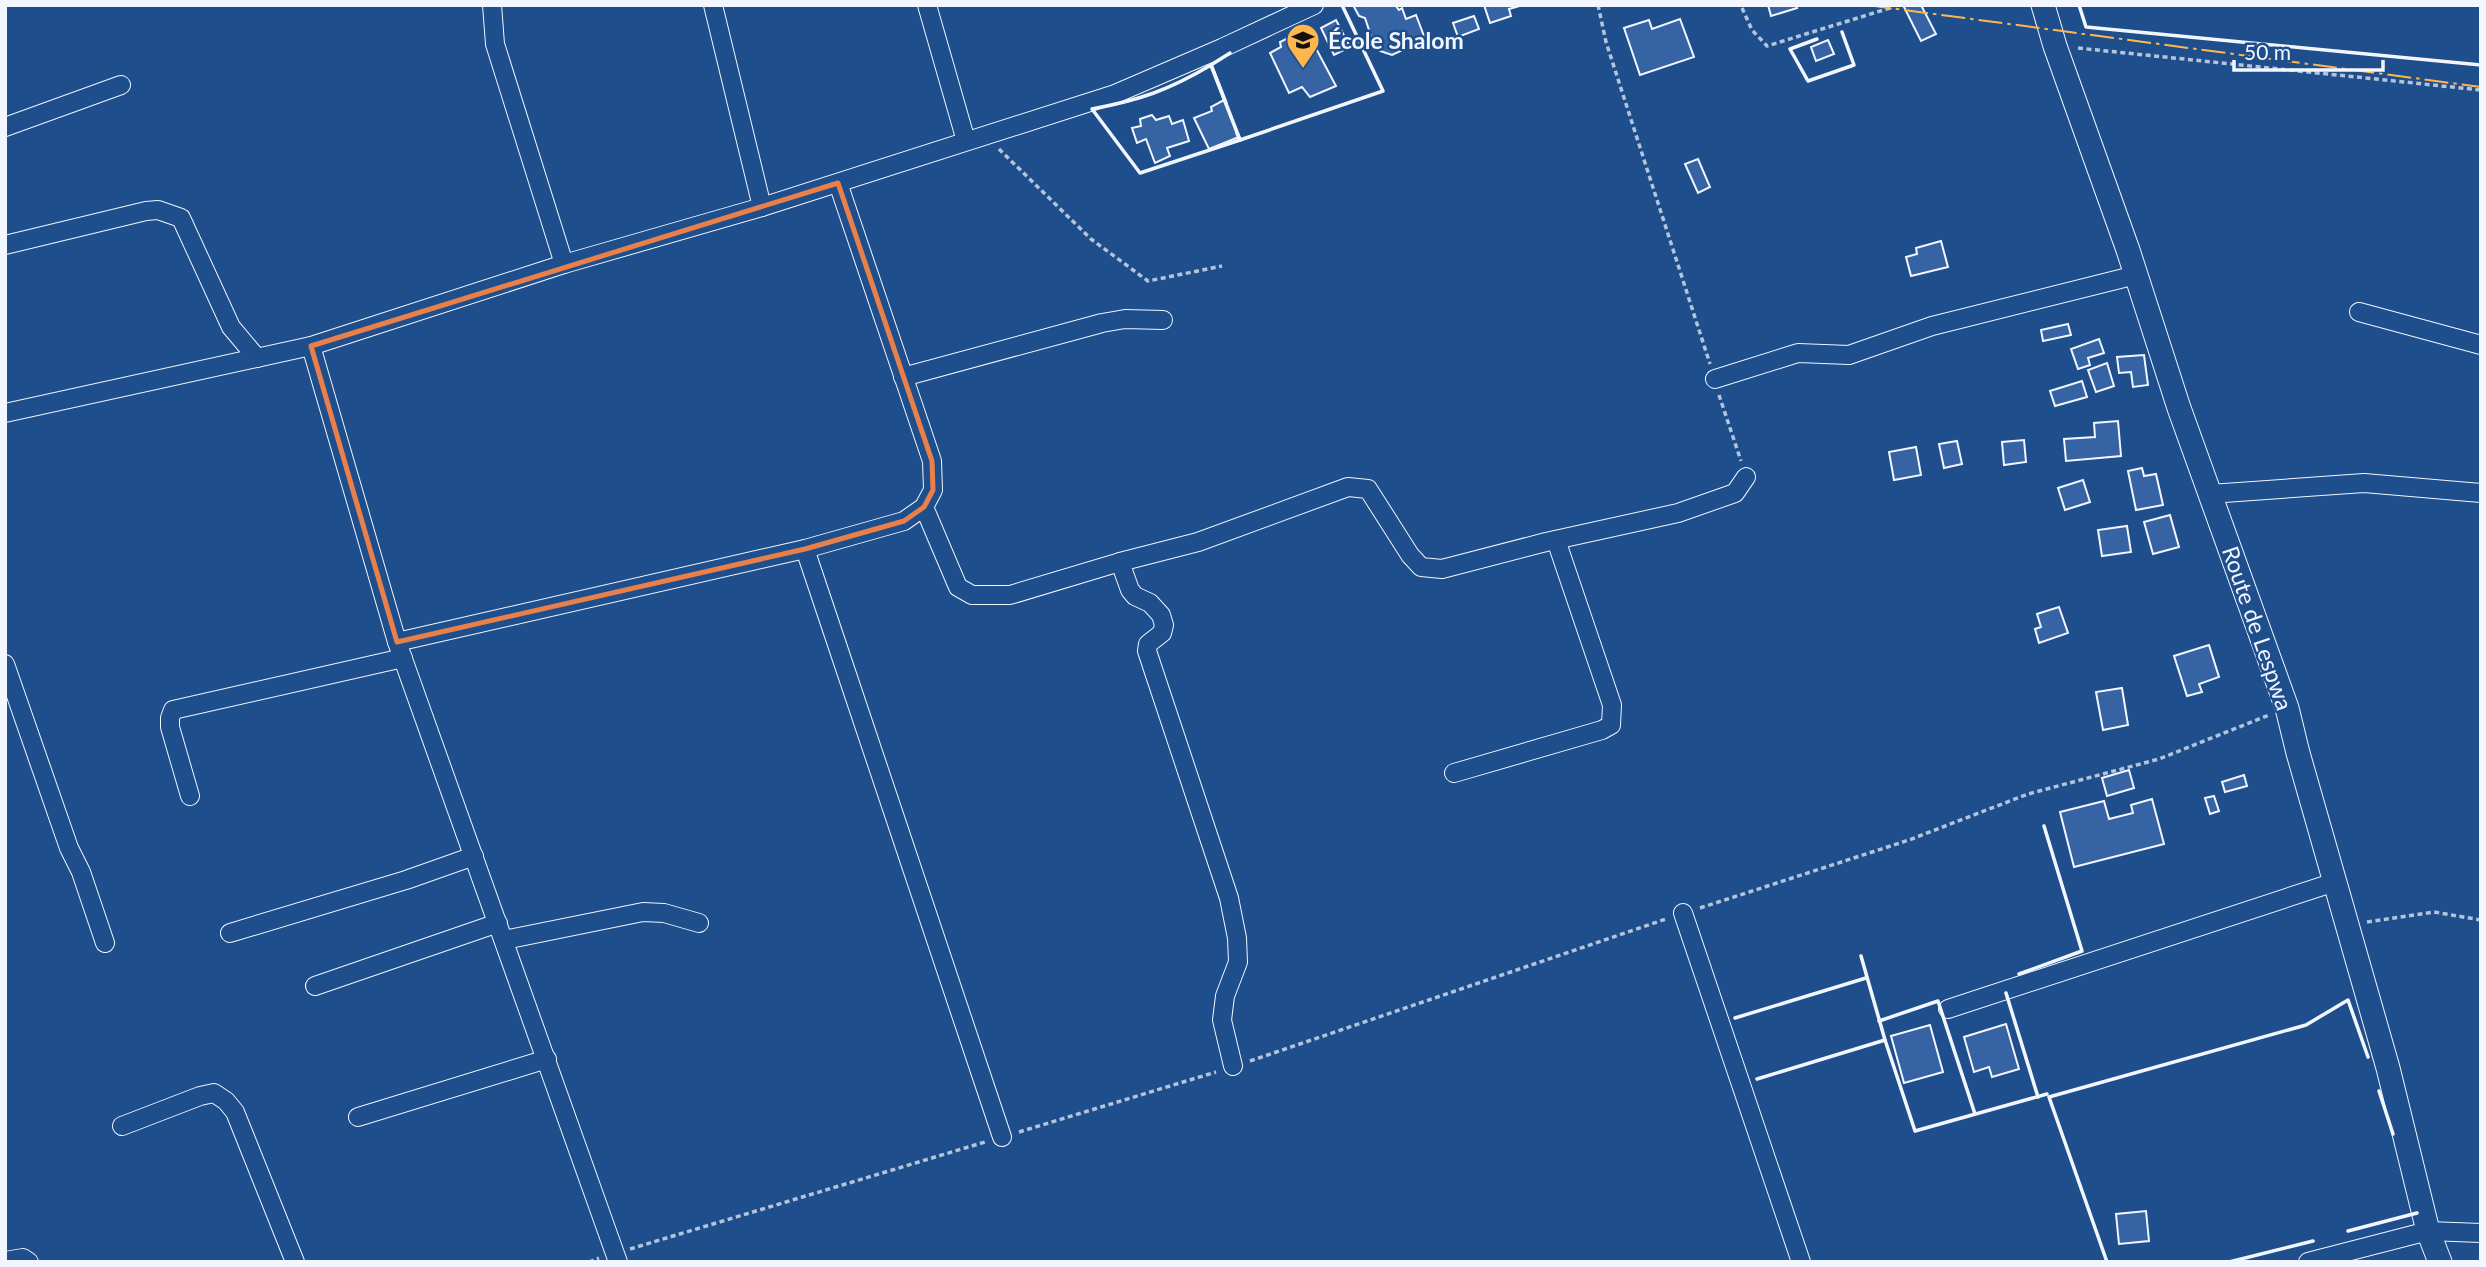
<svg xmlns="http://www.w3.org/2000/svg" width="2486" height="1267" font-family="Lato,sans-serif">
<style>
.building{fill:#3563a3;stroke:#f2f6ff;stroke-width:2}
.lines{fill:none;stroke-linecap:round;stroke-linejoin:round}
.minor-casing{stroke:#f2f6ff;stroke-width:20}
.tertiary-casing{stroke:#f2f6ff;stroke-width:25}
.path{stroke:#b3c4dc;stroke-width:3.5;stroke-dasharray:5 3.5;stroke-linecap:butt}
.minor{stroke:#1f4e8c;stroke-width:18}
.tertiary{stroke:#1f4e8c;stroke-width:23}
.wall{stroke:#f2f6ff;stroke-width:3.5}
.power{stroke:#ffb74d;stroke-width:2;stroke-dasharray:24 5 3.5 5;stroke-linecap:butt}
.marked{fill:none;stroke:#ea8049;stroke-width:5;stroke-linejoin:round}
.labels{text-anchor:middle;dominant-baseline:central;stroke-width:5;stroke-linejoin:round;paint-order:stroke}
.poi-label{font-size:23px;font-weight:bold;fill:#f2f6ff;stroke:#1f4e8c;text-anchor:start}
.street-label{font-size:23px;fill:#f2f6ff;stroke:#1f4e8c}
</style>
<rect width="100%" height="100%" fill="#1f4e8c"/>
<g class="building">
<path d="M1353,5H1395L1399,10L1402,8L1406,19L1416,15L1424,36L1420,42L1392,55L1380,51L1373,42L1365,18L1359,16Z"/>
<path d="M1484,5H1523L1509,9L1511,16L1490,23Z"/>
<path d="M1768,5H1796L1797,8L1771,16Z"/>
<path d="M1903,5H1921L1936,34L1921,41Z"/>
<path d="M1474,16L1479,29L1458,37L1453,23Z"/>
<path d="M1680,19L1694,57L1640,75L1624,28L1649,20L1652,29Z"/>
<path d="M1336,20L1350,47L1334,55L1321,28Z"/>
<path d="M1310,27L1318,38L1312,41L1336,86L1310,97L1302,87L1289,93L1270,53L1281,47L1280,42Z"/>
<path d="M1828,40L1834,54L1816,61L1811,47Z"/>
<path d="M1224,100L1239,137L1209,149L1194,118L1212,111L1211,107Z"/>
<path d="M1152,115L1156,120L1169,116L1172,124L1183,120L1189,141L1167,148L1170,156L1155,163L1146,139L1137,143L1132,128L1141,126L1140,119Z"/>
<path d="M1698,159L1710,187L1698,193L1685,164Z"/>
<path d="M1941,241L1948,267L1911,276L1906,257L1917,254L1916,248Z"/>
<path d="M2068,324L2071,335L2043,341L2041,330Z"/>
<path d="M2099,339L2104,353L2088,358L2090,365L2078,369L2071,349Z"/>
<path d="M2144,355L2148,385L2133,387L2131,372L2119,373L2117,357Z"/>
<path d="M2107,363L2114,386L2096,392L2088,370Z"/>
<path d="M2082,381L2087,397L2055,406L2050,391Z"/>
<path d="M2118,421L2121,456L2066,461L2064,439L2095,437L2094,423Z"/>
<path d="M2024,440L2026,462L2004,465L2002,442Z"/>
<path d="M1957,441L1962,464L1944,468L1939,444Z"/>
<path d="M1916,447L1921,475L1894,480L1889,452Z"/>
<path d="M2142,468L2144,476L2156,474L2163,505L2136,510L2128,471Z"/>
<path d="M2083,480L2090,502L2065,510L2058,488Z"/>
<path d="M2170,515L2179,547L2153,554L2144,522Z"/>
<path d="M2127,526L2131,552L2102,556L2098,530Z"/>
<path d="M2059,607L2068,633L2039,643L2035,629L2041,627L2037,614Z"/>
<path d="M2209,645L2219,677L2199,684L2202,692L2187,696L2174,656Z"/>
<path d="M2122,688L2128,725L2103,730L2096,692Z"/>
<path d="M2129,770L2134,788L2107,796L2102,778Z"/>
<path d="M2244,775L2247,786L2225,792L2222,782Z"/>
<path d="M2214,796L2219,811L2210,814L2205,798Z"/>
<path d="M2152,799L2164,844L2074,867L2060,812L2104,801L2109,819L2133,813L2131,805Z"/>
<path d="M2006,1024L2019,1069L1992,1077L1989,1067L1974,1072L1964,1037Z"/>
<path d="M1930,1025L1943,1072L1904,1083L1891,1036Z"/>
<path d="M2146,1211L2149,1241L2119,1244L2116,1214Z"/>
</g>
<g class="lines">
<defs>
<g id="minor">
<path d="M492,5L495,44L564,264"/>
<path d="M713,5L762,207"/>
<path d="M927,5L966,141"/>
<path d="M5,127L121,85"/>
<path d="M5,245L146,211L158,210L181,218L231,327L257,358"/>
<path d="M2359,312L2481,345"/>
<path d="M311,346L397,642L618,1262"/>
<path d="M903,377L1102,323L1125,319L1163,320"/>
<path d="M1715,379L1798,353L1849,355L1932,326L2136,275"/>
<path d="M5,413L311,346L564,264L762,207L1115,94L1222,48L1314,5"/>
<path d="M2210,494L2364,483L2481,493"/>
<path d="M924,507L958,587L972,595H1010L1120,562L1198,542L1348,487L1368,489L1410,555L1421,567L1442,569L1546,542L1678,513L1735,493L1746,477"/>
<path d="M805,549L1002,1137"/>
<path d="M1120,562L1130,590L1135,596L1150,603L1161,615L1164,625L1162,633L1148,644L1147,651L1229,898L1237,938L1238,962L1225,996L1222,1020L1233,1066"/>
<path d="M397,642L805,549L904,521L924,507L933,490L932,461L838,183"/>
<path d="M5,664L69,848L81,872L105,943"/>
<path d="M1454,773L1602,730L1611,725L1612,705L1556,540"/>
<path d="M190,796L170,727V718L173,710L403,658"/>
<path d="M1683,913L1801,1262"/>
<path d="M230,933L406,880L474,856"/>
<path d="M504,940L643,912L664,913L699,923"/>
<path d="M315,986L498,923"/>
<path d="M1948,1009L2335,882"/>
<path d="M358,1117L547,1059"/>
<path d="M122,1126L200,1096L214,1093L226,1101L235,1112L295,1262"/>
<path d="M5,1261L23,1258L29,1262"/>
<path d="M2308,1262L2428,1231L2481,1233"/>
</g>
<path id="tertiary" d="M2043,5L2055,46L2128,250L2179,408L2287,708L2298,753L2388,1068L2428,1231L2440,1262"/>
</defs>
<use href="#minor" class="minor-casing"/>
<use href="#tertiary" class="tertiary-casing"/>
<g class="path">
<path d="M1598,5L1606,42L1710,364"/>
<path d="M1742,8L1752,30L1767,46L1890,8V5"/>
<path d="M2078,48L2481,90"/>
<path d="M999,149L1091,239L1148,281L1222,266"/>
<path d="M1719,395L1741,461"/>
<path d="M1700,908L1909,840L2028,794L2159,759L2269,715"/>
<path d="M2367,922L2434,912L2481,920"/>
<path d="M1250,1061L1666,919"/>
<path d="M1019,1132L1216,1072"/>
<path d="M630,1249L985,1142"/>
<path d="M589,1262L599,1258"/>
</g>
<use href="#minor" class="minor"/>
<use href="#tertiary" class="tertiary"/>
<g class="wall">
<path d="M2079,5L2086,27L2481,65"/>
<path d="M1817,39L1790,49L1808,81L1854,65L1842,32"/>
<path d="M1211,65L1240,140L1140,173L1092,109C1140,100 1169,90 1211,65Z"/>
<path d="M1226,103L1211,65L1230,53"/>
<path d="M1237,133L1240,140L1383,91L1342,5"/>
<path d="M1861,956L1885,1040L1915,1131L2047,1094"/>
<path d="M2019,974L2082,951L2044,826"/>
<path d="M2006,993L2038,1097"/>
<path d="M1735,1018L1866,978"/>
<path d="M1879,1021L1938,1001L1975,1114"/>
<path d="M1757,1079L1885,1040"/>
<path d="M2379,1091L2393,1134"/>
<path d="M2348,1231L2417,1213"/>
<path d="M2107,1262L2049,1097L2306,1025L2348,1000L2368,1057"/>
<path d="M2229,1262L2313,1241"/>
</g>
<path class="power" d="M1867,5L2481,87"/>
</g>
<path class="marked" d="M838,183L932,461L933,490L924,507L904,521L805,549L397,642L311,346Z"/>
<defs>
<symbol id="school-pin" viewBox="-11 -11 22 30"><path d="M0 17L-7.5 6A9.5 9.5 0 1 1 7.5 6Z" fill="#ffb74d" stroke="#1f4e8c"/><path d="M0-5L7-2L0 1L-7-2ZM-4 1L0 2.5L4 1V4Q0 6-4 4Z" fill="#111"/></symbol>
</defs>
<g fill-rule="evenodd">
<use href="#school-pin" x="1284" y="21" width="38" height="52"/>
</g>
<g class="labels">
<g class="poi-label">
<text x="1328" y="40">École Shalom</text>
</g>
<g class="street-label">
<text transform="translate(2258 628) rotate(71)">Route de Lespwa</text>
</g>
</g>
<rect width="2486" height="1267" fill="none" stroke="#f2f6ff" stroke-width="14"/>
<path d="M2234 60v10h149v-10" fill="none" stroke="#f2f6ff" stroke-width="3.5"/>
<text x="2244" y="60" font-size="21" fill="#f2f6ff" stroke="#1f4e8c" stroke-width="5" paint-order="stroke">50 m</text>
</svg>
